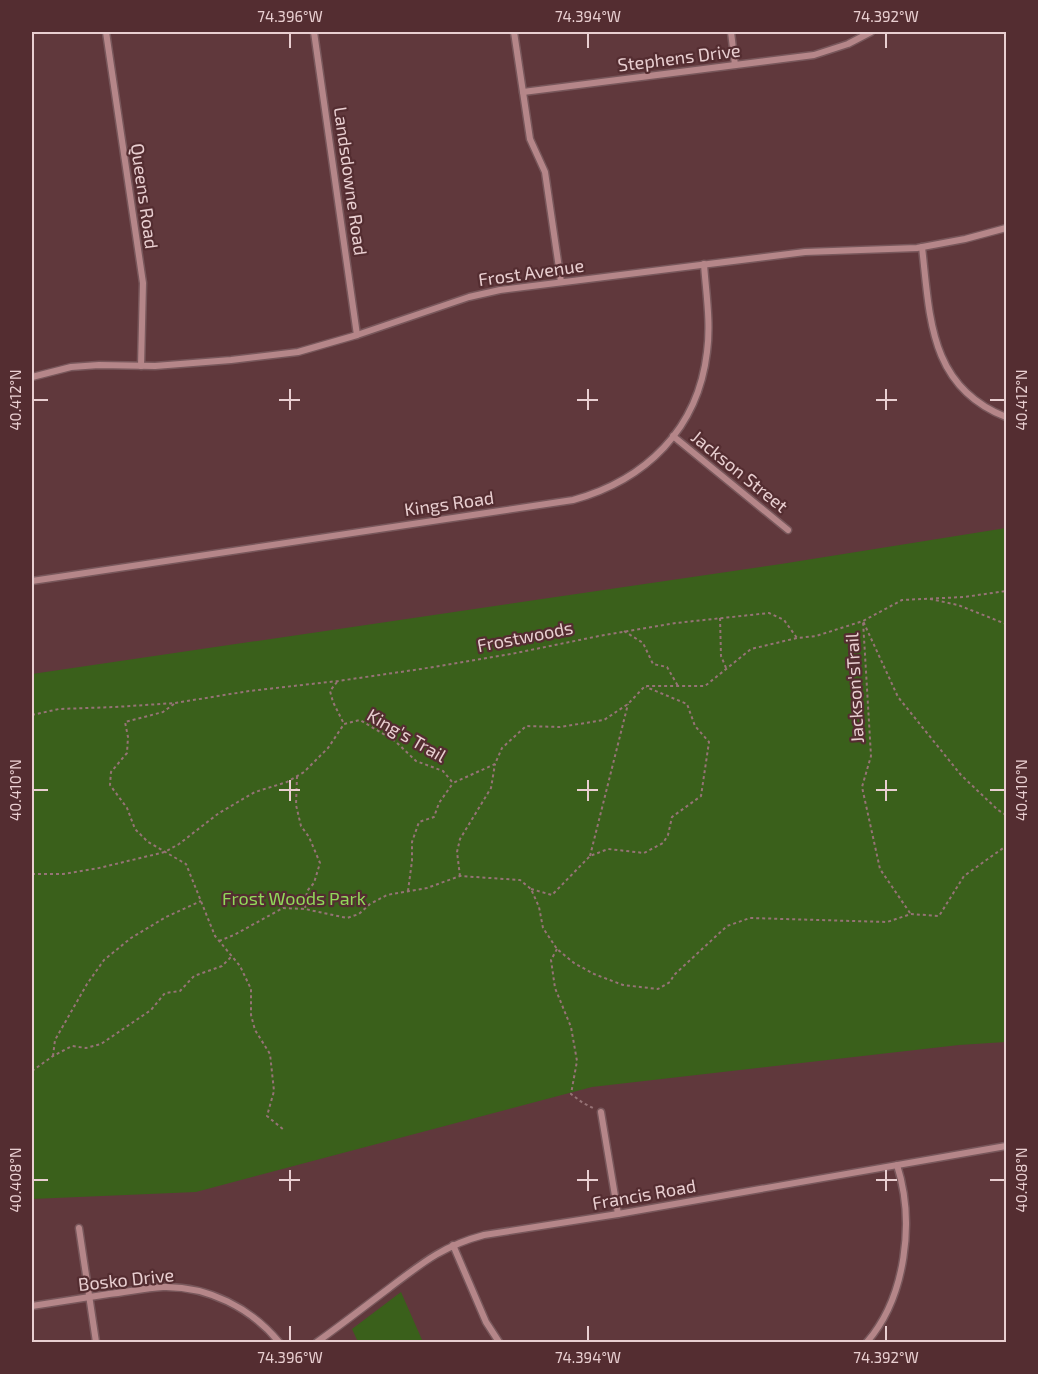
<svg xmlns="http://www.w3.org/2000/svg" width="1038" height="1374" font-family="'Exo 2',sans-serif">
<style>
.green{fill:#3a601b}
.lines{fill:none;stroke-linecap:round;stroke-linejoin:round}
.street-casing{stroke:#78575b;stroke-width:9}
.path{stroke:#967376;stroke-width:2;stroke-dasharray:3 3;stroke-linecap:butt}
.street{stroke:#b58689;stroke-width:6}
.ticks{fill:none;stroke:#e9cfd1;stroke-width:2}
.labels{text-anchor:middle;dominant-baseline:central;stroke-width:4.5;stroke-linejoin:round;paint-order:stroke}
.street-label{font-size:18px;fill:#e9cfd1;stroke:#542d31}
.park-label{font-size:18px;fill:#91d95a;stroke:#542d31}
.neatline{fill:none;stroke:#e9cfd1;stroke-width:2}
.ticks-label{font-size:15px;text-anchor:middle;fill:#e9cfd1}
</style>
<rect width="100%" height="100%" fill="#60383c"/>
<g class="green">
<path d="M1006,528V1042L959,1045L592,1087L196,1192L32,1199V674L781,564Z"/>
<path d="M401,1292L423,1342H358L352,1329Z"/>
</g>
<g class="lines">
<defs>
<g id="street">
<path d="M106,32L143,283L141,366"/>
<path d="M314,32L357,335"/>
<path d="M514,32L530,139L545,172L561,282"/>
<path d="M731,32L735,65"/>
<path d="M523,92L814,55L848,44L871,32"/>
<path d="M922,247C930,317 929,387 1006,417"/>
<path d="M32,377L71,367L99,365L155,366L231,360L298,352L357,335L469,297L500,290L805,252L917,248L965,239L1006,228"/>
<path d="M673,436L788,530"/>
<path d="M32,581L573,500C646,480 698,429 707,352C711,323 706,293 704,264"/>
<path d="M601,1112L618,1214"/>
<path d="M79,1228L96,1342"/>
<path d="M453,1245L486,1322L499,1342"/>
<path d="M32,1306C57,1302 83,1298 109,1294C127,1292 145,1288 163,1287C208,1286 251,1308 279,1342"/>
<path d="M317,1342C341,1325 364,1307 388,1289C421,1264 442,1246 484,1235L618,1214L1006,1146"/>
<path d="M867,1342C906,1297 915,1221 897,1165"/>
</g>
</defs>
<use href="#street" class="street-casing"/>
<g class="path">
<path d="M930,599L958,605L1006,624"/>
<path d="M720,618L721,656L726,668"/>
<path d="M624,631L643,643L653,664L667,667L678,686"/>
<path d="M337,682L330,691L333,702L344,724"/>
<path d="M174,704L163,712L125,722L128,737L127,753L111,772L110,785L127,808L135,829L148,842L186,864L215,936L240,966L251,989V1015L255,1030L270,1054L274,1091L267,1116L284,1130"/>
<path d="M32,715L59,709L115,707L175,703L249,691L338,681L421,669L511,654L599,636L676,623L769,613L784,620L797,638"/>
<path d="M297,776L296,805L301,826L309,837L320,863L314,883L307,891L305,909"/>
<path d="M590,856L628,704"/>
<path d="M32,874H63L99,868L165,852L179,844L219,813L255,792L287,782L304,772L328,748L344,724L360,720L395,741L416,761L443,771L453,783L495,764L502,748L526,726L560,727L604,720L628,704L645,686H705L751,649L797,638L816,636L863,621L902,600L964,597L1006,591"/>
<path d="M460,876L457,852L460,839L491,788L495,764"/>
<path d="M531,889L552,895L590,856L608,849L644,853L663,843L668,835L672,817L701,796L709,742L695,726L687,704L646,687"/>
<path d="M408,891L412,861V842L419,822L434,817L439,803L453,783"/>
<path d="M910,913L880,869L862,787L871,756L863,621L898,697L961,775L998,810L1006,815"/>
<path d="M219,941L234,935L283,908L305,909L347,918L359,914L370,904L387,895L427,888L460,876L520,880L531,889L539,907L543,928L557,949L574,963L594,974L623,985L658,989L670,982L674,975L727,926L750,918L887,922L911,914L939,916L964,876L1006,846"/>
<path d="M557,949L551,960L555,988L571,1027L577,1061L571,1094L583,1103L593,1108"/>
<path d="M53,1056L55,1040L87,984L104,960L131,938L166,917L201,901"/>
<path d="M32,1071L53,1056L72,1046L86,1048L101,1044L151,1010L165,993L180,991L194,976L222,966L232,956"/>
</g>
<use href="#street" class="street"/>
</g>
<path class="ticks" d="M290,33V48M588,33V48M886,33V48M290,389V410M588,389V410M886,389V410M33,400H48M279,400H300M577,400H598M876,400H897M990,400H1005M290,780V801M588,780V801M886,780V801M33,790H48M279,790H300M577,790H598M876,790H897M990,790H1005M290,1170V1191M588,1170V1191M886,1170V1191M33,1180H48M279,1180H300M577,1180H598M876,1180H897M990,1180H1005M290,1326V1341M588,1326V1341M886,1326V1341"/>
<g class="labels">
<g class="street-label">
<text transform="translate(679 57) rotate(-7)">Stephens Drive</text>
<text transform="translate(351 181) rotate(82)">Landsdowne Road</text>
<text transform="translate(145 196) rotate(82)">Queens Road</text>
<text transform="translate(531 272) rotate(-8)">Frost Avenue</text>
<text transform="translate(740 471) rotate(39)">Jackson Street</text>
<text transform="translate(449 503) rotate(-8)">Kings Road</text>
<text transform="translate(525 636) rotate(-11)">Frostwoods</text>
<text transform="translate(854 688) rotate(-93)">Jackson'sTrail</text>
<text transform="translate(407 735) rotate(30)">King's Trail</text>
<text transform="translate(644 1194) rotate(-10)">Francis Road</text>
<text transform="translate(126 1279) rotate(-6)">Bosko Drive</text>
</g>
<g class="park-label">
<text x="294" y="898">Frost Woods Park</text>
</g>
</g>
<rect width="1038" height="1374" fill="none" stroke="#542d31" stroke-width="66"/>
<rect x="33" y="33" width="972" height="1308" class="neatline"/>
<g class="ticks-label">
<text x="290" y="22">74.396°W</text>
<text x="588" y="22">74.394°W</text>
<text x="886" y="22">74.392°W</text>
<text transform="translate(16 400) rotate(-90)" y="5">40.412°N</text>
<text transform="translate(1022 400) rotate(-90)" y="5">40.412°N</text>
<text transform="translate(16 790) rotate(-90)" y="5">40.410°N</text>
<text transform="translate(1022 790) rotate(-90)" y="5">40.410°N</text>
<text transform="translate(16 1180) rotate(-90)" y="5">40.408°N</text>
<text transform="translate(1022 1180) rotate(-90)" y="5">40.408°N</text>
<text x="290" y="1363">74.396°W</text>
<text x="588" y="1363">74.394°W</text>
<text x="886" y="1363">74.392°W</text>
</g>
</svg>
